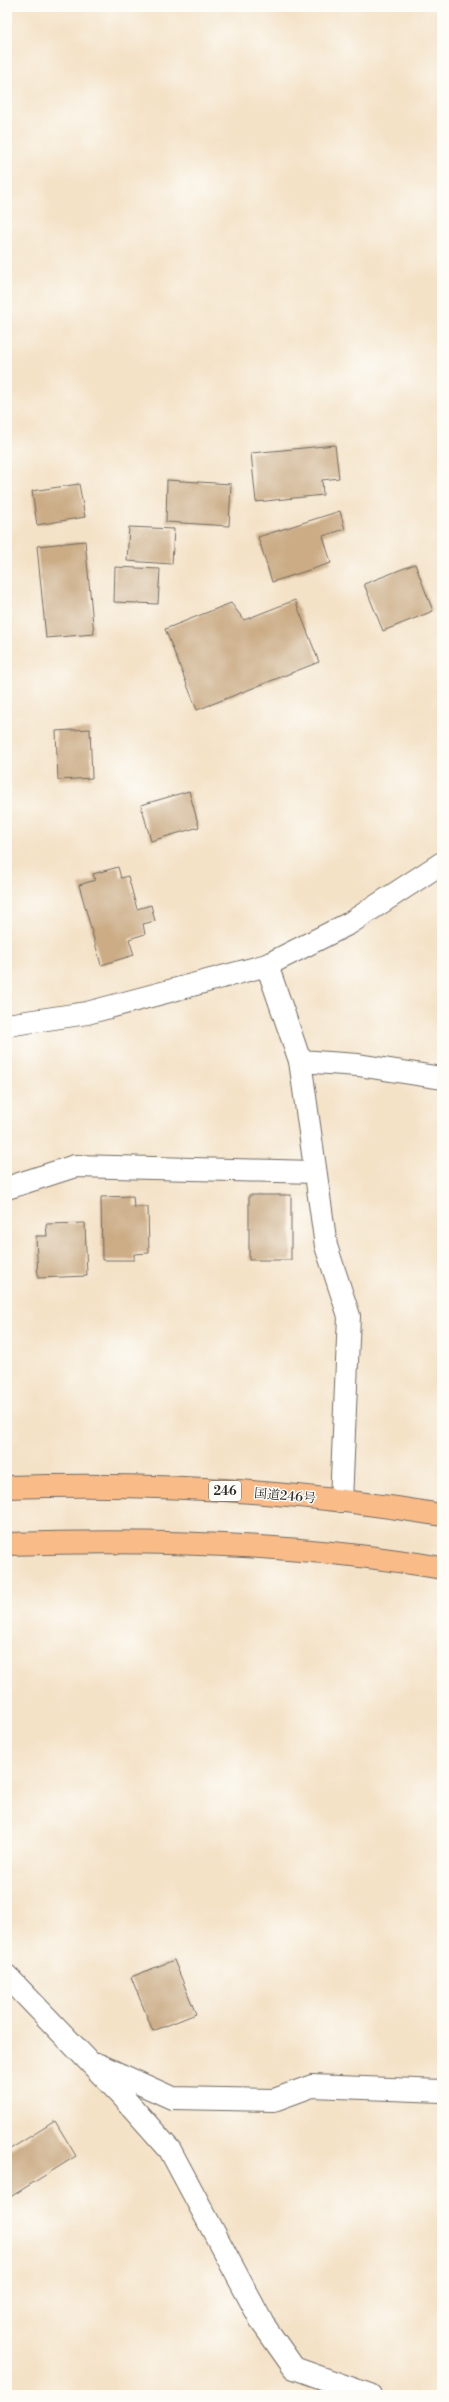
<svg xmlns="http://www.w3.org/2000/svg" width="449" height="2402" font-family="'Libre Bodoni','Noto Serif JP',serif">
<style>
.building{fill:#cbac85}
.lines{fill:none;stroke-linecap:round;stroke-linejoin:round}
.minor-casing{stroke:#716b62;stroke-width:24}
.highway-casing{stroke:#716b62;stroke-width:24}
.minor{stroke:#fff;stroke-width:22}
.highway{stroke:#f9bc89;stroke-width:22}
.labels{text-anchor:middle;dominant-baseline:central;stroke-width:3;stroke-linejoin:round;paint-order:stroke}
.shield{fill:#fdfcf7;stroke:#6a6a68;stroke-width:1}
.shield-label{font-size:12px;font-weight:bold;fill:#2b2b2b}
.street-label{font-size:13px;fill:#2b2b2b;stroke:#fdfcf7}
</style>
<rect width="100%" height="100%" fill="#fdfcf7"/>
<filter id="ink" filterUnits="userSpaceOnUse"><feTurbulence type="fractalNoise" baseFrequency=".025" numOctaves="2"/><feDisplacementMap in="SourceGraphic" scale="8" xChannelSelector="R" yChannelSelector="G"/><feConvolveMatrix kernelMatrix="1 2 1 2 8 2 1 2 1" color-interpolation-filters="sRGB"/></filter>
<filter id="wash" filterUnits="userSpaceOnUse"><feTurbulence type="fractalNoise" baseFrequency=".012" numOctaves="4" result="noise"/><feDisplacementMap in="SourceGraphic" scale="16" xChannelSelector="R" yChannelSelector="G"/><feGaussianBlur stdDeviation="0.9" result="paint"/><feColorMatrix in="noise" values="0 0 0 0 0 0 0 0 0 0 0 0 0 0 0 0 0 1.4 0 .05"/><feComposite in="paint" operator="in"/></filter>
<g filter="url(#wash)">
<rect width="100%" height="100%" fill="#f4e2c7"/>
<g id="blocks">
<g class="building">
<path d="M335,445L339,478L322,480L323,495L256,502L251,453Z"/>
<path d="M167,480L231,484L229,526L166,522Z"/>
<path d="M79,484L85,517L37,525L32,491Z"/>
<path d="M340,511L345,529L323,536L331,563L272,582L258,537Z"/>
<path d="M129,527L174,529L172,564L127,561Z"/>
<path d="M85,541L94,634L46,638L37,546Z"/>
<path d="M415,564L433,611L383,631L364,584Z"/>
<path d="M115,567L160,569L158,604L114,602Z"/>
<path d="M295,600L319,662L197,710L165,629L231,603L244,620Z"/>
<path d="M90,729L92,778L58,780L56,731Z"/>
<path d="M189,791L199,827L151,841L141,805Z"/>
<path d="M118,867L121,878L128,876L137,909L151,905L155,921L143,924L145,934L129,939L134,955L101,965L79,885L95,880L93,874Z"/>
<rect x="249" y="1195" width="42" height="65"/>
<path d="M133,1196L134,1207H148L149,1253L134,1254V1260H102L101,1197Z"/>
<path d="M85,1223L87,1276L38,1278L36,1236H47L46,1224Z"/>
<path d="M174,1960L196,2014L153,2031L131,1977Z"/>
<path d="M55,2121L76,2156L7,2199V2151Z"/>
</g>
</g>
</g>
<g filter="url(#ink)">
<use href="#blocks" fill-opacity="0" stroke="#716b62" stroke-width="1"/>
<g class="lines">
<defs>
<g id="minor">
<path d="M267,965L300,1061L326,1246L349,1316L341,1501"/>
<path d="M7,1025L87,1013L267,965L350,923L442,863"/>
<path d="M300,1061L358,1065L442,1078"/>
<path d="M10,1187L75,1166L314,1172"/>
<path d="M7,1976L123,2097L170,2150L263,2324L294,2368L370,2395"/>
<path d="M99,2065L172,2098L274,2100L312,2086L442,2091"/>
</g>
<g id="highway">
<path d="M7,1487C152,1482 299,1491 442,1515"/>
<path d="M7,1544C152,1539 299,1543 442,1568"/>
</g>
</defs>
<use href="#minor" class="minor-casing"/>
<use href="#highway" class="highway-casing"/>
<use href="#minor" class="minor"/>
<use href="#highway" class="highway"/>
</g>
</g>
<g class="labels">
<rect class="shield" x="209" y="1481" width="32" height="20" rx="3"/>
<g class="shield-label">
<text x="225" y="1491">246</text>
</g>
<g class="street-label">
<text transform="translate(285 1496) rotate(5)">国道246号</text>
</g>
</g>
<rect width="449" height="2402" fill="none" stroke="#fdfcf7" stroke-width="24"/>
</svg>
